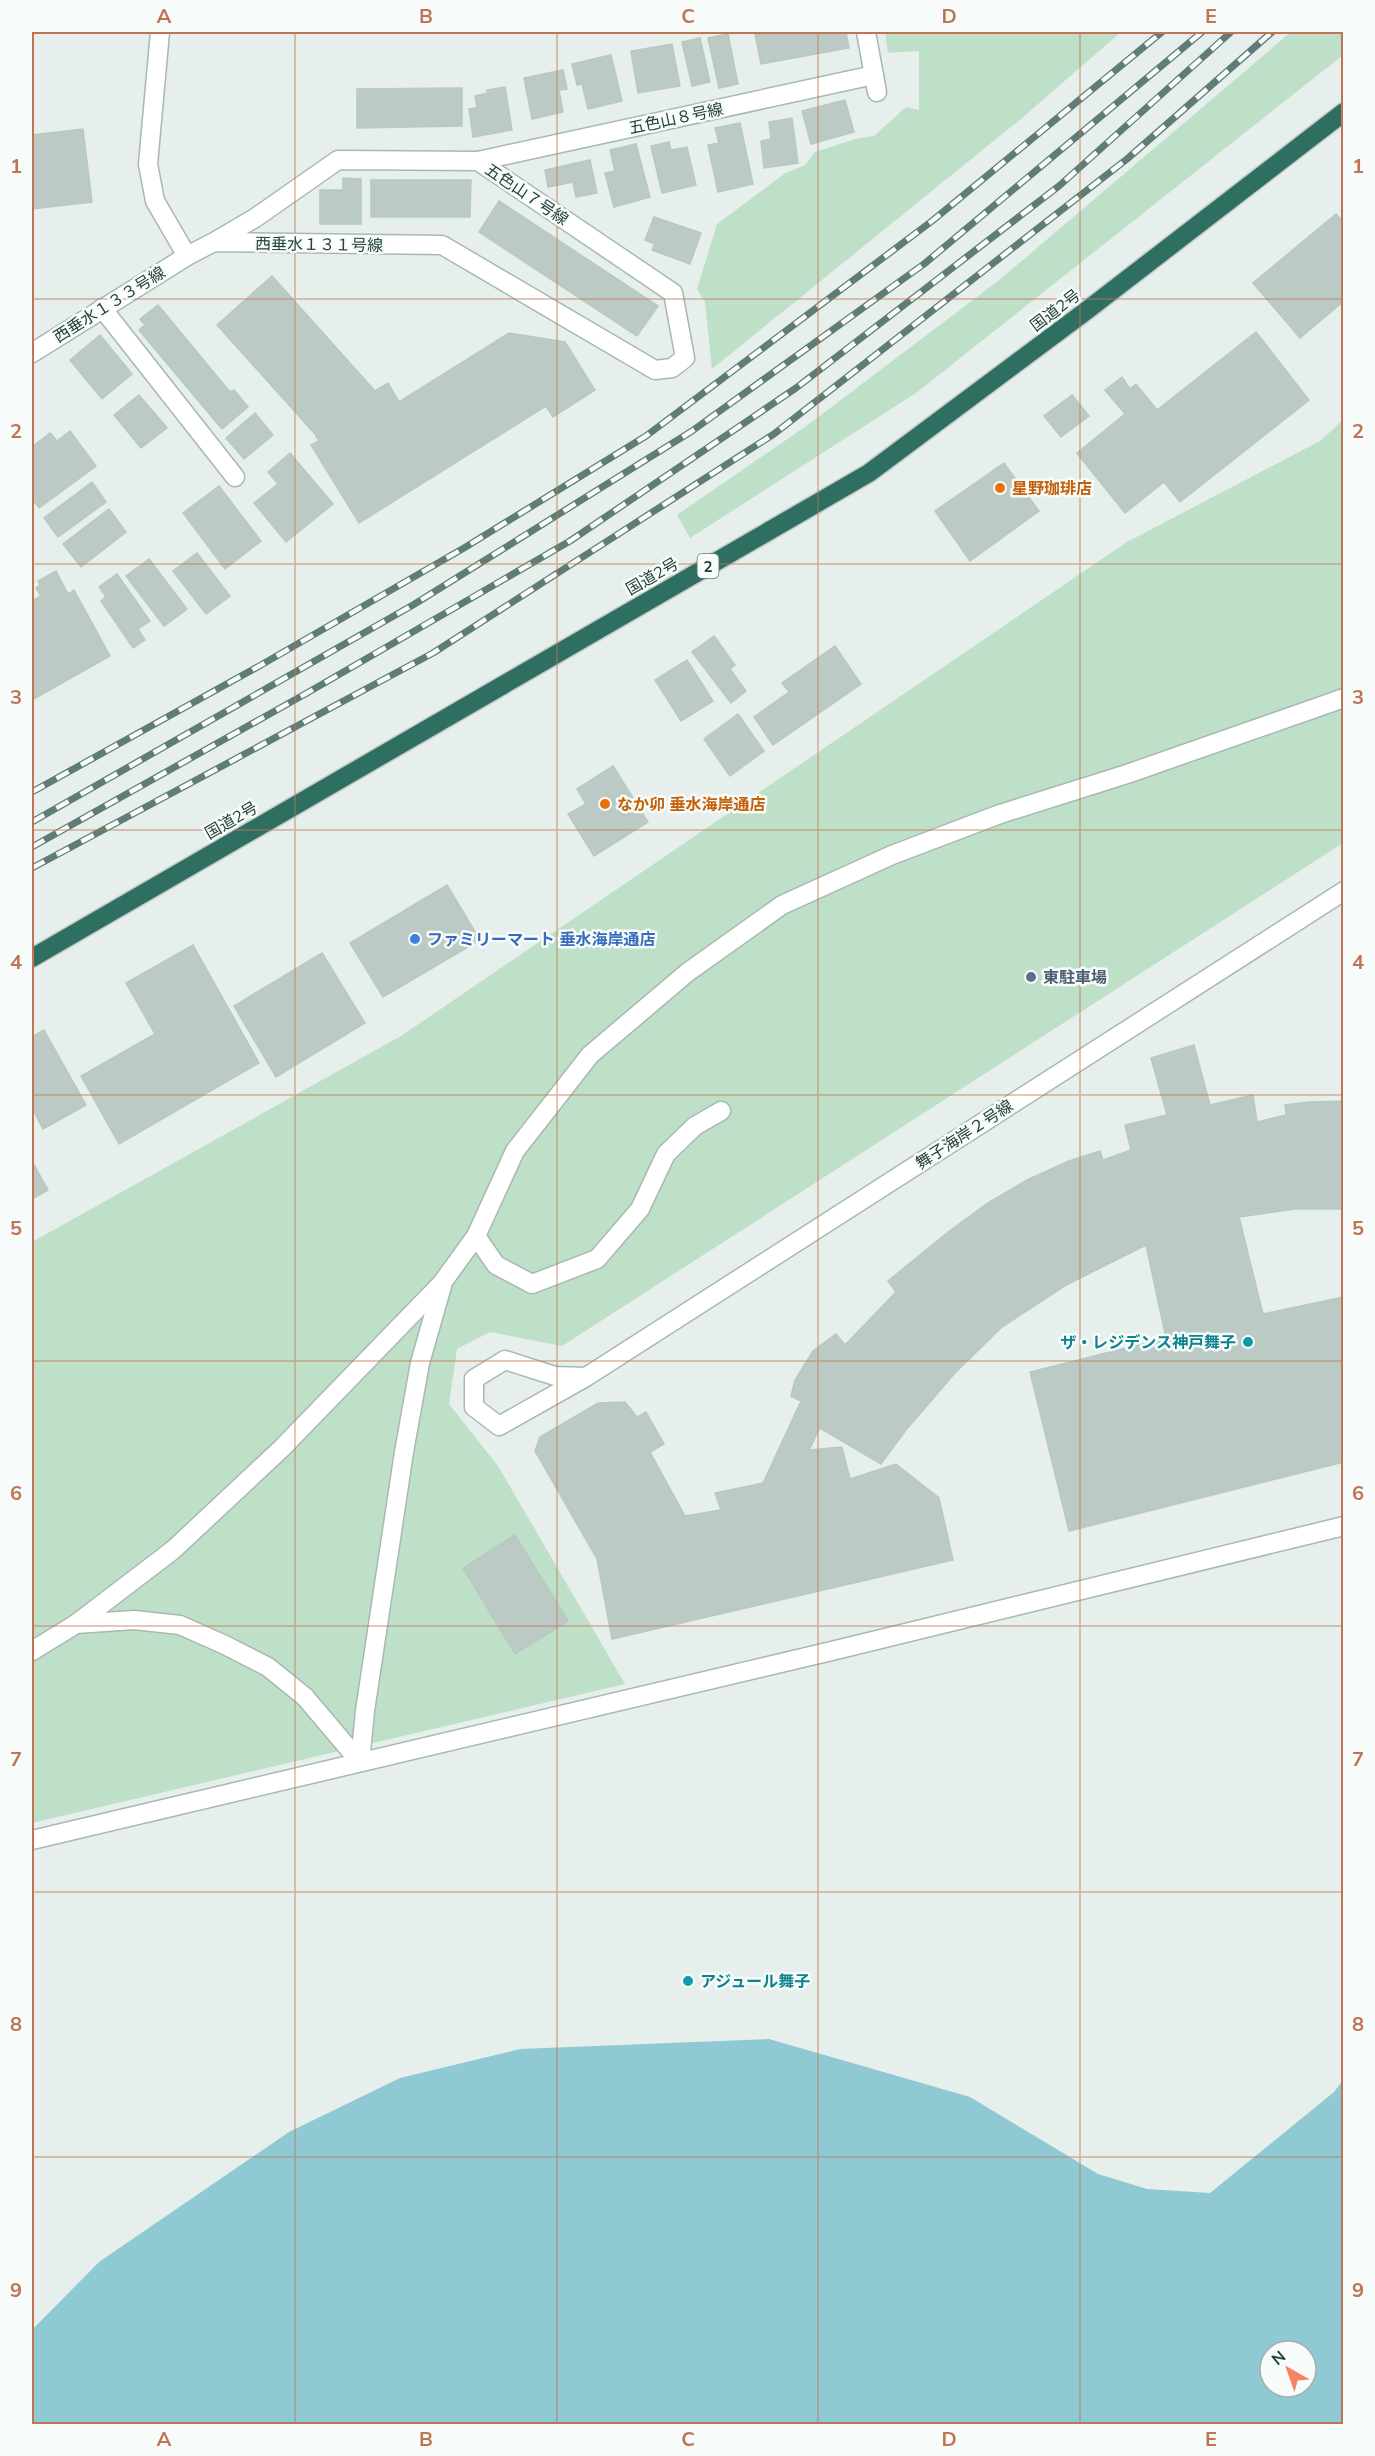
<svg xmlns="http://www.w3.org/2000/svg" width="1375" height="2456" font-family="Mulish,'Noto Sans JP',sans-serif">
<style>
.green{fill:#bfe0c8}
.water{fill:#8ec9d4;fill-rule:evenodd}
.building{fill:#bbcac4;stroke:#b8c9c2;stroke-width:1.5}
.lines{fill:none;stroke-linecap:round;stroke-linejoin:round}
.street-casing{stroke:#a8b8b2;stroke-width:21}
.highway-casing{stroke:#c2cac8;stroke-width:21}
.street{stroke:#fff;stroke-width:18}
.highway{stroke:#2f6f62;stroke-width:18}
.rail-casing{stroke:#5f7d75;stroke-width:7}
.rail{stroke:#f7fbf9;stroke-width:4.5;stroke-dasharray:14;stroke-linecap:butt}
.grid{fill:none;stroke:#c07456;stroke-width:1.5;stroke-opacity:0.55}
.food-dot{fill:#e8710a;stroke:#f7fbf9;stroke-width:2}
.shop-dot{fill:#3f7fe0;stroke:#f7fbf9;stroke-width:2}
.service-dot{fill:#5c6f8a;stroke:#f7fbf9;stroke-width:2}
.culture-dot{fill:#0f9aa8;stroke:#f7fbf9;stroke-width:2}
.labels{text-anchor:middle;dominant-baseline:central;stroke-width:5;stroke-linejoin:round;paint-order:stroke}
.shield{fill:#f7fbf9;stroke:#637a73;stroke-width:1.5}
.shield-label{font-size:15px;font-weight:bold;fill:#24423a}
.street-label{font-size:16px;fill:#24423a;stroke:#f7fbf9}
.food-label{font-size:16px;font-weight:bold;fill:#c56008;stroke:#f7fbf9;text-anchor:start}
.shop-label{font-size:16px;font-weight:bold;fill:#366cbe;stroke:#f7fbf9;text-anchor:start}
.service-label{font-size:16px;font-weight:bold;fill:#4e5e75;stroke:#f7fbf9;text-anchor:start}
.culture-label{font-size:16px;font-weight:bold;fill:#0d838f;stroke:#f7fbf9;text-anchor:end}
.neatline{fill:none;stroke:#c07456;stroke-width:2}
.grid-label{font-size:20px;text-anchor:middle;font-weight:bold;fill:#c07456}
</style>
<rect width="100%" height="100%" fill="#e6efeb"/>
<g class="green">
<path d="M885,32H1121L1022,118L712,369L705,302L697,289L717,224L784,174L805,165L815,152L855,139L874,136L906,107L919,110V51L888,53Z"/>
<path d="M1291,32H1343V55L916,393L690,538L677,515L809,424L998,281Z"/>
<path d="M1343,420V843L562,1346L490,1332L457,1349L449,1404L498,1466L625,1684L32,1823V1242L401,1036L1127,542L1320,441Z"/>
</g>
<path class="water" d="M769,2039L970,2097L1098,2174L1147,2189L1210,2193L1334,2092L1343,2080V2424H32V2330L99,2262L289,2132L400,2078L520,2049ZM1270,2351H1306V2387H1270Z"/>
<g class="building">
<path d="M770,32H846L849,48L761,64L755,34Z"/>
<path d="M728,34L738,84L719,88L708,38Z"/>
<path d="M700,38L710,82L692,86L682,42Z"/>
<path d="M672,44L680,86L638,93L631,51Z"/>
<path d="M611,55L622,101L588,109L582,84L577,85L572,64Z"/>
<path d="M563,70L567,89L559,90L563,112L532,119L524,78Z"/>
<path d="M505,87L512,130L473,137L469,109L477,108L475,96L488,93L487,90Z"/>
<path d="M462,88V126L357,128V89Z"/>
<path d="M845,100L854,132L811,144L802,111Z"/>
<path d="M792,118L798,163L764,168L761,141L771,139L769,122Z"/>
<path d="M740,123L753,184L718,192L708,145L719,143L715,128Z"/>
<path d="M83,129L92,202L32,209V135Z"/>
<path d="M669,142L671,150L687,147L696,185L662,193L651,146Z"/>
<path d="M636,144L650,197L614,207L605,173L615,171L610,150Z"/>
<path d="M590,160L597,193L576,197L573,182L548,187L545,170Z"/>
<path d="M343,178L361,179V224H320V190H343Z"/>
<path d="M371,180H471L470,217H371Z"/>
<path d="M499,201L658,306L637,336L479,232Z"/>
<path d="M1336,214L1344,223V301L1300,338L1253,283Z"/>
<path d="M654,217L701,233L690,264L652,250L655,244L645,240Z"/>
<path d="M272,276L375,391L388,383L399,402L509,333L565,342L595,390L553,417L546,406L359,523L311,445L319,441L315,434L217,325Z"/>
<path d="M158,305L230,392L234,390L248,407L222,429L139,330L145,325L140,319Z"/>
<path d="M1256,332L1309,400L1180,502L1164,482L1125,513L1077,453L1125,414L1105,390L1122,377L1130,389L1136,384L1157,410Z"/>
<path d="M100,335L132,374L102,399L70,360Z"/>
<path d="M139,395L167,428L141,448L114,415Z"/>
<path d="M1072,395L1089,416L1061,437L1044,416Z"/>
<path d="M255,413L273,435L244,459L226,438Z"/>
<path d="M70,431L96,466L39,508L32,498V447L50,433L57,441Z"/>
<path d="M290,453L333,504L286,542L254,503L278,484L268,472Z"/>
<path d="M1004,463L1039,511L970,561L935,511Z"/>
<path d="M92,482L106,502L58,537L44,518Z"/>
<path d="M219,486L261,541L225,569L183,513Z"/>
<path d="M109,509L126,532L81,567L63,544Z"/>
<path d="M197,553L230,596L206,614L173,571Z"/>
<path d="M149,559L187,609L164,626L126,576Z"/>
<path d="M56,571L68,594L74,590L110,656L32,700V601L41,596L36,588L40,585L38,581Z"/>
<path d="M117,574L150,621L138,629L145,640L133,648L101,601L106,597L99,587Z"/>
<path d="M714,636L735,665L730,669L746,691L731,703L692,652Z"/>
<path d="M835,646L861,684L773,745L754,717L789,692L782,683Z"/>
<path d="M687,660L713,701L681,721L655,680Z"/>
<path d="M738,714L764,751L730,776L704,739Z"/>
<path d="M613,766L648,822L594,856L568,814L586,804L577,789Z"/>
<path d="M447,885L480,940L383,997L350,943Z"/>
<path d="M193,945L259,1063L119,1144L81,1076L155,1034L126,983Z"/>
<path d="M322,953L365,1023L276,1077L234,1006Z"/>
<path d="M44,1030L86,1105L43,1129L32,1108V1037Z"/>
<path d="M1194,1045L1210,1105L1253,1095L1257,1122L1286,1115L1285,1105L1309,1102L1344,1101V1209H1295L1239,1217L1263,1314L1344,1297V1462L1069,1531L1030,1372L1166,1338L1146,1245L1066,1285L1002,1327L955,1373L906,1430L881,1464L820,1428L809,1450L842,1447L850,1479L896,1464L939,1498L953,1560L612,1639L597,1559L535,1451L540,1437L598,1403L625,1402L637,1417L646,1412L664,1444L650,1452L685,1516L721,1510L715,1493L763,1483L801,1401L791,1396L795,1380L813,1351L836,1334L845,1345L896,1292L888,1281L948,1232L988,1203L1027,1180L1069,1161L1100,1151L1103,1160L1131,1150L1125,1125L1167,1115L1151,1058Z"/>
<path d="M32,1161L48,1190L32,1199Z"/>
<path d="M515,1535L568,1621L515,1654L463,1568Z"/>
</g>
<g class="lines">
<defs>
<g id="street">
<path d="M160,32L148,164L155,201L187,256"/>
<path d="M866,32L877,92"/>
<path d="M478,161L874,75"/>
<path d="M102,308L235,477"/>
<path d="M32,353L187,256L214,242L442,245L655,370L672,368L685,358L673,293L478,161L338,160L255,218L214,242"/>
<path d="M476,1236L496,1265L532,1284L597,1259L640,1209L666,1154L695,1126L721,1111"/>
<path d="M586,1377L555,1376L505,1360L474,1379V1407L499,1426L586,1377L1344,891"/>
<path d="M76,1624L134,1620L180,1625L225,1645L268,1667L305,1697L360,1762"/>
<path d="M32,1651L76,1624L173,1550L282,1448L442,1283L476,1236L515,1151L590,1055L688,972L782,905L892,855L1000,814L1127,774L1344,698"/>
<path d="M360,1762L365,1711L404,1452L420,1363L442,1286"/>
<path d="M32,1840L840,1649L1344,1526"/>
</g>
<path id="highway" d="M32,958L869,473L1086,311L1344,112"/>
</defs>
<use href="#street" class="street-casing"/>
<use href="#highway" class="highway-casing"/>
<use href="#street" class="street"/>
<use href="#highway" class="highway"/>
<defs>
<g id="rail">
<path d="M32,792L261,665L464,548L646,436L932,221L1162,32"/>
<path d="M32,822L413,605L692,431L924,264L1202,32"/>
<path d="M32,847L307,693L570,541L796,388L1059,186L1231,32"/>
<path d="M32,868L433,653L774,434L1127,159L1272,32"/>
</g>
</defs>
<use href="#rail" class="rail-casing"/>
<use href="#rail" class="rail"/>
</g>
<path class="grid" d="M295,32V2424M557,32V2424M818,32V2424M1080,32V2424M32,299H1344M32,564H1344M32,830H1344M32,1095H1344M32,1361H1344M32,1626H1344M32,1892H1344M32,2157H1344"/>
<g class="food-dot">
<circle cx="1000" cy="488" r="6"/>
<circle cx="605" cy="804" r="6"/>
</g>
<circle class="shop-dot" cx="415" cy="939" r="6"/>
<circle class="service-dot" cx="1031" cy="977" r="6"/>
<g class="culture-dot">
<circle cx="1248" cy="1342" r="6"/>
<circle cx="688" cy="1981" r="6"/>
</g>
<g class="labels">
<rect class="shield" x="697.5" y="554" width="21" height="24" rx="4.5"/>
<g class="shield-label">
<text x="708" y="566">2</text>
</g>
<g class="street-label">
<text transform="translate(676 118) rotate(-12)">五色山８号線</text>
<text transform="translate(527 194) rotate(34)">五色山７号線</text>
<text transform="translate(319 244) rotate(1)">西垂水１３１号線</text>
<text transform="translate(109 304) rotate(-32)">西垂水１３３号線</text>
<text transform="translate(1055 310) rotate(-37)">国道2号</text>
<text transform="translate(652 576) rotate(-30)">国道2号</text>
<text transform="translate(231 820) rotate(-30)">国道2号</text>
<text transform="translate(964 1134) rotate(-33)">舞子海岸２号線</text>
</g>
<g class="food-label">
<text x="1012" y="488">星野珈琲店</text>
<text x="617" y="804">なか卯 垂水海岸通店</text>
</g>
<g class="shop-label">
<text x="427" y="939">ファミリーマート 垂水海岸通店</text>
</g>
<g class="service-label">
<text x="1043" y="977">東駐車場</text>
</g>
<g class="culture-label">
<text x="1236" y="1342">ザ・レジデンス神戸舞子</text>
<text x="700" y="1981" text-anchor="start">アジュール舞子</text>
</g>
</g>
<rect width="1375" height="2456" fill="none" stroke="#f7fbf9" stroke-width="66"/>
<g transform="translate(1288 2369) rotate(320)"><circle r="28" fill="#f7fbf9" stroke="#a3b1ad" stroke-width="1.5"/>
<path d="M0-4.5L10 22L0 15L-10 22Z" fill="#f4845f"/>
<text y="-9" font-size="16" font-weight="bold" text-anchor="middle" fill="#24423a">N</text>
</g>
<rect x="33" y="33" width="1309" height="2390" class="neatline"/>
<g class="grid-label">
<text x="164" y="23">A</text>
<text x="426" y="23">B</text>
<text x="688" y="23">C</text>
<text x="949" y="23">D</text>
<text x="1211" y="23">E</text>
<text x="16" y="173">1</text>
<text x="1358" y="173">1</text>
<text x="16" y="438">2</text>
<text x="1358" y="438">2</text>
<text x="16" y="704">3</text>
<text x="1358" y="704">3</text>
<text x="16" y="969">4</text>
<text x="1358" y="969">4</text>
<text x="16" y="1235">5</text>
<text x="1358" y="1235">5</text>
<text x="16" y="1500">6</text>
<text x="1358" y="1500">6</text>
<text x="16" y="1766">7</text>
<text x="1358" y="1766">7</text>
<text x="16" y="2031">8</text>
<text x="1358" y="2031">8</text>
<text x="16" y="2297">9</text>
<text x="1358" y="2297">9</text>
<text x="164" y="2446">A</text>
<text x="426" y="2446">B</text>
<text x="688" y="2446">C</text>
<text x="949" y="2446">D</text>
<text x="1211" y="2446">E</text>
</g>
</svg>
